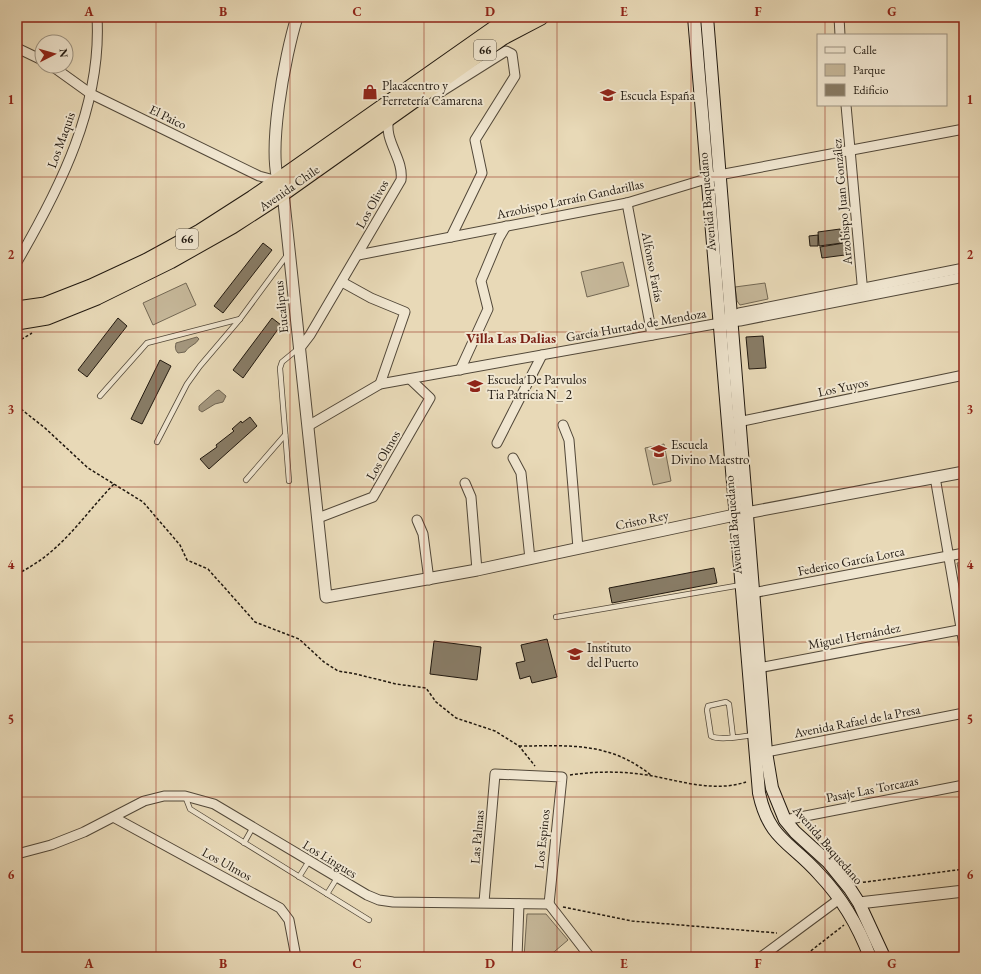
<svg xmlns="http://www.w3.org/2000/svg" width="981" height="974" font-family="'EB Garamond',serif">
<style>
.green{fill:#c6b89a;stroke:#736854}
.water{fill:#a4977e;stroke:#6f6452}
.building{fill:#887c66;stroke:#20180f}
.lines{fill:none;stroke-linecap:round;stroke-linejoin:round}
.service-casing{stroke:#524839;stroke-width:6}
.minor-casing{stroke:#524839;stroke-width:11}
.tertiary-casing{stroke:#524839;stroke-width:13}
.secondary-casing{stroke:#20180f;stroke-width:14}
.trunk-casing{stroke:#20180f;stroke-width:17}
.path{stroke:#20180f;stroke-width:1.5;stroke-dasharray:3 2;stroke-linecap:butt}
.service{stroke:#f0e6d0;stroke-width:4.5}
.minor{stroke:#f0e6d0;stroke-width:9}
.tertiary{stroke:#f0e6d0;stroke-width:11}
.secondary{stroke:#f0e6d0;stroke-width:12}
.trunk{stroke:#e8d9b7;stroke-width:15}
.grid{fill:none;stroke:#8f2418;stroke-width:1;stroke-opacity:0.55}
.labels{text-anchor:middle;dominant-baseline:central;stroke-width:4;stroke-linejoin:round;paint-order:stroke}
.shield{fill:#f0e6d0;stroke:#5e5649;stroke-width:1}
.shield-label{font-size:12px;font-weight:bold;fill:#20180f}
.poi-label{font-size:13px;fill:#20180f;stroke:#f0e6d0;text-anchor:start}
.street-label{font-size:13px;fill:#20180f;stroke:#f0e6d0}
.neighbourhood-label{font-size:14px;font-weight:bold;fill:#7a1f14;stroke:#f0e6d0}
.neatline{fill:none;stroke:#8f2418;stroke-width:1.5}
.grid-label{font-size:13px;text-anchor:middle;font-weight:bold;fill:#8f2418}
</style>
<rect width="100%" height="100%" fill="#e8d9b7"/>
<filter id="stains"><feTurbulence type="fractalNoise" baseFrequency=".005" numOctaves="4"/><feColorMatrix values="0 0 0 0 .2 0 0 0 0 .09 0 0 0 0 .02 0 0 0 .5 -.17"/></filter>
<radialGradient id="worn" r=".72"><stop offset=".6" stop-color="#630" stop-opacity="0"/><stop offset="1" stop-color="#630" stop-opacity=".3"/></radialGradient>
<g class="green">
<path d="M623,262L629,286L587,297L581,272Z"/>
<path d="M186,283L196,305L153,325L143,303Z"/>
<path d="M765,283L768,299L740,305L737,301L735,287Z"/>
<path d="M664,444L671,481L653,485L645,448Z"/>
<path d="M964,562V587H962L957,563Z"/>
<path d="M527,914H546L568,940L548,957H524Z"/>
</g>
<g class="water">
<path d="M197,337L199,339C196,345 188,346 185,352L178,353C175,350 175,347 176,343Z"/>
<path d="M219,390L226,396L223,402L215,404L202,412L199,410V406L216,391Z"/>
</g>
<g class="building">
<path d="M840,229L842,243L819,246L818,232Z"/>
<path d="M818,235V246H810L809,236Z"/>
<path d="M263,243L272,250L223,313L214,306Z"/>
<path d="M844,243L845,255L822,258L820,247Z"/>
<path d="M118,318L127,326L87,377L78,370Z"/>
<path d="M272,318L281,325L243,378L233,370Z"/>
<path d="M763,336L766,368L749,369L746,337Z"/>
<path d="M160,360L171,366L142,424L131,419Z"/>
<path d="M250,417L257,426L209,469L200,459L217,447L216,445L234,431L232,429L241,421L242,423Z"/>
<path d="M714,568L717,583L612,603L609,588Z"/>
<path d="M547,639L557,677L532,683L530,676L520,679L516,663L525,661L521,645Z"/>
<path d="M434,641L481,647L477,680L430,674Z"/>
</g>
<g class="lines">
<defs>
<g id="service">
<path d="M21,17L40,19"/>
<path d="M100,396L147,343L240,319"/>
<path d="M157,442L187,384L200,366L240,319L288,254"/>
<path d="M246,480L285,435"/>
<path d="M289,481L280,368L282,362L299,348"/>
<path d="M556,617L741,585"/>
<path d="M733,737L729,704L726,702L708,706L707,710L711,736C719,741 744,736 754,735"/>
<path d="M185,796L190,809L369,920"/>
<path d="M244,843L253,827"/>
<path d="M299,877L309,861"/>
<path d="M327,894L337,878"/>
</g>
<g id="minor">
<path d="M839,17L840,35"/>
<path d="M17,48L42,60"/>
<path d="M52,66L91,94L259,176L278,181"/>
<path d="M431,88L436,95L506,51L512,54L515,76L475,140L482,173L451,237"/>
<path d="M846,105L863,294"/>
<path d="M627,203L652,335"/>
<path d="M358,255L627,203L719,175L964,129"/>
<path d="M17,262C60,188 102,106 97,17"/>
<path d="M342,282L371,298L405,312L380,384"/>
<path d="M726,319L739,313L964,268"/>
<path d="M300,348L310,335L401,180C404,158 383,141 389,118"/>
<path d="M460,370L488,309L481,281L499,238L506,226"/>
<path d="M733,423L964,375"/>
<path d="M563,425L569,440L578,548"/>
<path d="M308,426L380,384L720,323L740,321L964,277"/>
<path d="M497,443L542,355"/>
<path d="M513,458L521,473L530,559"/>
<path d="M935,477L964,645"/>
<path d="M465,483L471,497L477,570"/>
<path d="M318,518L373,497L430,398L410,379"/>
<path d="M417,520L423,534L429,580"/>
<path d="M747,594L964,553"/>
<path d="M753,669L964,629"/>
<path d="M761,753L964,713"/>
<path d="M115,818L280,908L289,920L296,957"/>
<path d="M785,820L964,785"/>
<path d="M17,854L51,845L84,832L144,801L164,796H185L214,804L367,895L379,900L393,902L549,904"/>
<path d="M484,902L495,774L562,777L549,904"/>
<path d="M549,904L590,957"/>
<path d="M517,957L519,904"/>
<path d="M761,957L838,900"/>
</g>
<g id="tertiary">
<path d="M297,17C286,52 263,162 283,193L326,597L477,570L730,516L964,472"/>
<path d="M859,903L964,891"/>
</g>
<g id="secondary">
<path d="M694,17L759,793C769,840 791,842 819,874C841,897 859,928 870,957"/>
<path d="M707,17L766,752L772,788L785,820L795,832L828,862L850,889L859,903L884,957"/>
</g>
<g id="trunk">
<path d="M17,309L45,305L91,287L147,261L200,232L253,198L511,17"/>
<path d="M17,322L47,317L97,297L170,261L232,226L283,193L503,37L541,17"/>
</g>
</defs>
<use href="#service" class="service-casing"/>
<use href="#minor" class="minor-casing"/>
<use href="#tertiary" class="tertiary-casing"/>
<use href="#secondary" class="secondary-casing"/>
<use href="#trunk" class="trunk-casing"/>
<g class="path">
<path d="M17,342L32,333"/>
<path d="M17,406L45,428L88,468L143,502L180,545L187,560L208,569L255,622L299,639L324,662L338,671L356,674L396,684L426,688L436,702L456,718L495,731L519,746L535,766"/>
<path d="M17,574C62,552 81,518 114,484"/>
<path d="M519,746C570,746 609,741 652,776"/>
<path d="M570,775C597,771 625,771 653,776C683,782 716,792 746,782"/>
<path d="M858,883L964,869"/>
<path d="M563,907L632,921L777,933"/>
<path d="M803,957L844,925"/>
</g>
<use href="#service" class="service"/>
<use href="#minor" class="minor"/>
<use href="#tertiary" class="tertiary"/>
<use href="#secondary" class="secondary"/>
<use href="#trunk" class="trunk"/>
</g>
<path class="grid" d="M156,17V957M290,17V957M424,17V957M557,17V957M691,17V957M825,17V35M825,105V957M17,177H964M17,332H964M17,487H964M17,642H964M17,797H964"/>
<defs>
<symbol id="shop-bare" viewBox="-9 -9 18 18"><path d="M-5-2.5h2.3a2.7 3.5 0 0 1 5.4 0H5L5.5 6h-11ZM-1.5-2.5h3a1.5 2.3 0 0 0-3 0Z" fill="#8f2418" stroke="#f0e6d0" stroke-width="2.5" paint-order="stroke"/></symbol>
<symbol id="school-bare" viewBox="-9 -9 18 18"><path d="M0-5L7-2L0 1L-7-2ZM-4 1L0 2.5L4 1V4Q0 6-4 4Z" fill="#8f2418" stroke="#f0e6d0" stroke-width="2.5" paint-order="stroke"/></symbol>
</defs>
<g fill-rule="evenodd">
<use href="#shop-bare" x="359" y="81" width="22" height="22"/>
<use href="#school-bare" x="597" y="84" width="22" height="22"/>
<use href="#school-bare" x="464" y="375" width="22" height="22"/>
<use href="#school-bare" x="648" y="440" width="22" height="22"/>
<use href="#school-bare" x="564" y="643" width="22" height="22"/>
</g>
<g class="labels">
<g class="shield">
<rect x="474" y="40" width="22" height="20" rx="3"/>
<rect x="176" y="229" width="22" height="20" rx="3"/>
</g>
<g class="shield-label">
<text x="485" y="50">66</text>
<text x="187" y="239">66</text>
</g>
<g class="poi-label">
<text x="382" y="85">Placacentro y<tspan x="382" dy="15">Ferretería Camarena</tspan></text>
<text x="620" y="95">Escuela España</text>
<text x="487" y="379">Escuela De Parvulos<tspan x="487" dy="15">Tia Patricia N_ 2</tspan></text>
<text x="671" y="444">Escuela<tspan x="671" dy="15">Divino Maestro</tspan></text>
<text x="587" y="647">Instituto<tspan x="587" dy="15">del Puerto</tspan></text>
</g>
<g class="street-label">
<text transform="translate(168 117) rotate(26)">El Paico</text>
<text transform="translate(61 140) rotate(-70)">Los Maquis</text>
<text transform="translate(289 188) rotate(-35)">Avenida Chile</text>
<text transform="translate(570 199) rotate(-12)">Arzobispo Larraín Gandarillas</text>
<text transform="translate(707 202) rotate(-95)">Avenida Baquedano</text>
<text transform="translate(842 202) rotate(-95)">Arzobispo Juan González</text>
<text transform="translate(372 204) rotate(-61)">Los Olivos</text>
<text transform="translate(653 267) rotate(79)">Alfonso Farías</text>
<text transform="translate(281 307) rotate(-96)">Eucaliptus</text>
<text transform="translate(636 325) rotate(-10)">García Hurtado de Mendoza</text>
<text transform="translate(843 387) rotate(-12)">Los Yuyos</text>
<text transform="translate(383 455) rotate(-60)">Los Olmos</text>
<text transform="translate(642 520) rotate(-12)">Cristo Rey</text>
<text transform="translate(733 525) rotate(-95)">Avenida Baquedano</text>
<text transform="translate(851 561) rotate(-11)">Federico García Lorca</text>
<text transform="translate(854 636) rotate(-11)">Miguel Hernández</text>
<text transform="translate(857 721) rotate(-11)">Avenida Rafael de la Presa</text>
<text transform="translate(872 789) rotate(-11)">Pasaje Las Torcazas</text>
<text transform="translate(477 837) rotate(-85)">Las Palmas</text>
<text transform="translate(542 839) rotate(-84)">Los Espinos</text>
<text transform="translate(828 845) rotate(49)">Avenida Baquedano</text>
<text transform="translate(330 859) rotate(31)">Los Lingues</text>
<text transform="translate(227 864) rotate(29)">Los Ulmos</text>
</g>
<g class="neighbourhood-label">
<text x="511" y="338">Villa Las Dalias</text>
</g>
</g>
<rect width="981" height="974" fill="none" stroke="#e8d9b7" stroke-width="44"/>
<rect x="817" y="34" width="130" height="72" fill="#f0e6d0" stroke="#9d9483"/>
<rect x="825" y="47" width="20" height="6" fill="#f0e6d0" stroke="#9d9483"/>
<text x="853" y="54" font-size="12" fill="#20180f">Calle</text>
<rect x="825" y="64" width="20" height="12" fill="#c6b89a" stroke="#9d9483"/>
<text x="853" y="74" font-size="12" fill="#20180f">Parque</text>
<rect x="825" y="84" width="20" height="12" fill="#887c66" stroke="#9d9483"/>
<text x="853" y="94" font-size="12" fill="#20180f">Edificio</text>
<g transform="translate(54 54) rotate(84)"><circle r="19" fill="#f0e6d0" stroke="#9d9483"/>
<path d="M0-3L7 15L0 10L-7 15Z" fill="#8f2418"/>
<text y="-6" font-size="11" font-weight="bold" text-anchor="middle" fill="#20180f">N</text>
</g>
<rect x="22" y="22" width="937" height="930" class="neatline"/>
<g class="grid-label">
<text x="89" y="16">A</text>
<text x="223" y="16">B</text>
<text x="357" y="16">C</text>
<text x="490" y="16">D</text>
<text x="624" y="16">E</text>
<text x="758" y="16">F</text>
<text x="892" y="16">G</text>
<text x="11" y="104">1</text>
<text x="970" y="104">1</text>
<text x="11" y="259">2</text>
<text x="970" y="259">2</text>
<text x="11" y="414">3</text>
<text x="970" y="414">3</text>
<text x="11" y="569">4</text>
<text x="970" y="569">4</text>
<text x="11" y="724">5</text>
<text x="970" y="724">5</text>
<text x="11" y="879">6</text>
<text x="970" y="879">6</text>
<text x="89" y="968">A</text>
<text x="223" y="968">B</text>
<text x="357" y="968">C</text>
<text x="490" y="968">D</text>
<text x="624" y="968">E</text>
<text x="758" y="968">F</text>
<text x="892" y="968">G</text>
</g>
<rect width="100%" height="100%" filter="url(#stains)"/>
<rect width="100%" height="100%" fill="url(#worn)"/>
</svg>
